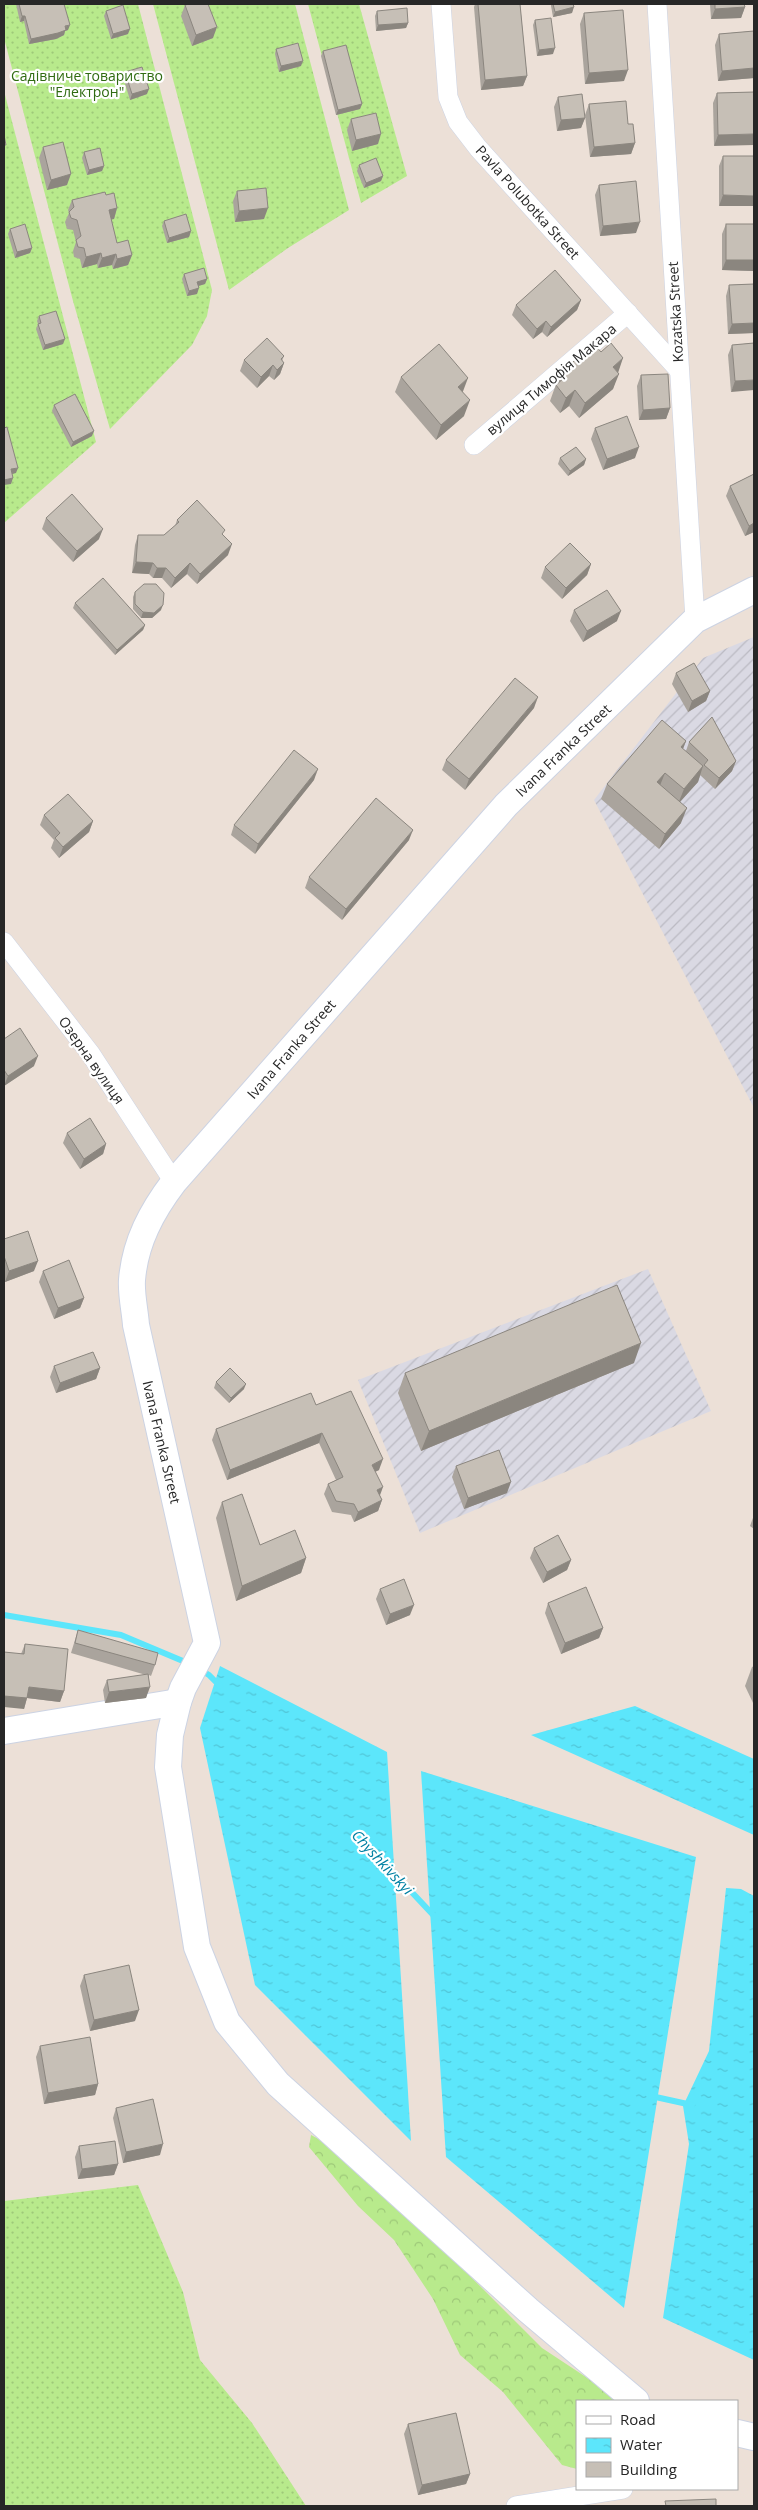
<svg xmlns="http://www.w3.org/2000/svg" width="758" height="2510" font-family="'Open Sans',sans-serif">
<style>
.industrial{fill:url(#industrial-furrows)}
.grass{fill:url(#grass-dots)}
.forest{fill:url(#forest-crowns)}
.water{fill:url(#water-ripples)}
.lines{fill:none;stroke-linecap:round;stroke-linejoin:round}
.stream{stroke:#5ce6fb;stroke-width:6}
.street-casing{stroke:#ccd3e3;stroke-width:20}
.secondary-casing{stroke:#ccd3e3;stroke-width:28}
.street{stroke:#fff;stroke-width:19}
.secondary{stroke:#fff;stroke-width:26}
.wall{fill:#aaa49d}
.shaded-wall{fill:#8b867f}
.building{fill:#c6bfb6;stroke:#8b867f}
.labels{text-anchor:middle;dominant-baseline:central;stroke-width:4.5;stroke-linejoin:round;paint-order:stroke}
.park-label{font-size:14px;fill:#2f6b11;stroke:#fff}
.street-label{font-size:14px;fill:#272727;stroke:#fff}
.water-label{font-size:15px;font-style:italic;fill:#0080a3;stroke:#fff}
</style>
<defs>
<pattern id="industrial-furrows" width="10" height="10" patternUnits="userSpaceOnUse" patternTransform="scale(1.25)"><rect width="10" height="10" fill="#dad9e3"/><path d="M-1 1l2-2M0 10L10 0M9 11l2-2" fill="none" stroke="#bbbac3"/></pattern>
<pattern id="grass-dots" width="8" height="8" patternUnits="userSpaceOnUse" patternTransform="scale(1.25)"><rect width="8" height="8" fill="#b8ea8c"/><path d="M2 2h.1M6 6h.1" fill="none" stroke="#9ec979" stroke-width="1.8" stroke-linecap="round"/></pattern>
<pattern id="forest-crowns" width="20" height="18" patternUnits="userSpaceOnUse" patternTransform="scale(1.25)"><rect width="20" height="18" fill="#b8ea8c"/><path d="M2 6a3 3 0 1 1 6 0M12 15a3 3 0 1 1 6 0" fill="none" stroke="#9ec979"/></pattern>
<pattern id="water-ripples" width="26" height="14" patternUnits="userSpaceOnUse" patternTransform="scale(1.25)"><rect width="26" height="14" fill="#5ce6fb"/><path d="M2 4q2-2 4 0t4 0M15 11q2-2 4 0t4 0" fill="none" stroke="#50c5d7"/></pattern>
</defs>
<rect width="100%" height="100%" fill="#ece0d7"/>
<g class="industrial">
<path d="M754,637V1108L594,800L703,658Z"/>
<path d="M648,1269L711,1411L420,1533L358,1380Z"/>
</g>
<g class="grass">
<path d="M4,4H138L212,290L207,316L192,345L110,429L73,301L4,38Z"/>
<path d="M153,4H295L349,210L288,248L229,290Z"/>
<path d="M308,4H359L407,176L361,203Z"/>
<path d="M4,91L96,442L4,523Z"/>
<path d="M138,2185L183,2292L200,2360L252,2423L306,2506H4V2201Z"/>
</g>
<path class="forest" d="M311,2135L328,2144L451,2257L542,2348L595,2383L615,2401H577V2469L562,2465L503,2392L460,2355L433,2299L394,2240L358,2206L309,2147Z"/>
<g class="water">
<path d="M220,1666L387,1752L411,2141L255,1985L200,1728Z"/>
<path d="M635,1706L754,1759V1835L531,1735Z"/>
<path d="M421,1771L696,1857L624,2308L446,2157Z"/>
<path d="M726,1888L741,1889L754,1896V2360L663,2318L689,2144L683,2106L709,2051Z"/>
</g>
<g class="lines">
<g class="stream">
<path d="M4,1615L121,1635L190,1664"/>
<path d="M199,1669L209,1675L220,1686"/>
<path d="M390,1869L436,1918"/>
<path d="M651,2096L692,2105"/>
</g>
<defs>
<g id="street">
<path d="M441,4L448,97L458,122L478,148L679,370"/>
<path d="M657,4L695,620"/>
<path d="M474,445L628,313"/>
<path d="M4,942L90,1053L174,1182"/>
<path d="M516,2506L623,2489"/>
</g>
<g id="secondary">
<path d="M4,1731L178,1702"/>
<path d="M636,2401L528,2310L278,2084L227,2022L197,1947L168,1767L170,1735L178,1702L183,1688L207,1643L136,1325C135,1311 131,1294 132,1280C135,1242 152,1211 174,1182L506,805L695,620L754,590"/>
<path d="M737,2433L754,2437"/>
</g>
</defs>
<use href="#street" class="street-casing"/>
<use href="#secondary" class="secondary-casing"/>
<use href="#street" class="street"/>
<use href="#secondary" class="secondary"/>
</g>
<g class="wall">
<path d="M16,4H64L68,30L65,31L64,35L56,39L29,44L24,21L20,22Z"/>
<path d="M475,4H520L527,76L523,86L481,90L474,7Z"/>
<path d="M551,4H573L572,13L553,17L551,6Z"/>
<path d="M710,4H744L745,7L741,18L711,19Z"/>
<path d="M185,5L213,38L192,46L181,16Z"/>
<path d="M106,11L128,34L111,39L104,16Z"/>
<path d="M377,11L408,23L406,28L376,31L375,16Z"/>
<path d="M584,13L624,81L585,84L580,24Z"/>
<path d="M535,20L553,54L537,56L533,25Z"/>
<path d="M754,31V78L718,81L715,45L719,34Z"/>
<path d="M276,49L301,66L279,72L275,54Z"/>
<path d="M323,51L362,104L360,109L336,115L321,56Z"/>
<path d="M125,72L147,94L130,100L123,77Z"/>
<path d="M754,92L714,146L713,103L717,93Z"/>
<path d="M558,97L585,118L581,128L557,131L554,107Z"/>
<path d="M589,104L628,124L635,143L631,154L590,157L585,115Z"/>
<path d="M351,119L378,144L352,151L347,130Z"/>
<path d="M43,147L67,185L47,190L39,158Z"/>
<path d="M84,152L104,166L102,171L87,175L82,158Z"/>
<path d="M723,156H754L719,206V166Z"/>
<path d="M359,165L383,176L381,181L364,188L357,171Z"/>
<path d="M599,185L636,233L600,236L595,195Z"/>
<path d="M237,191L264,219L235,222L233,201Z"/>
<path d="M106,195L117,208L114,219H111L117,243L132,255L128,265L113,269L112,265L98,268L97,264L82,268L80,259L74,257L73,251L76,242L73,230L67,229L65,222L69,213L68,210L72,200Z"/>
<path d="M164,221L191,231L189,237L167,243L162,226Z"/>
<path d="M726,224H754V271L722,270V234Z"/>
<path d="M10,229L32,248L30,253L15,258L8,234Z"/>
<path d="M184,274L207,279L205,284L198,286L197,294L187,296L182,279Z"/>
<path d="M754,284V333L728,334L726,296L729,285Z"/>
<path d="M581,300L577,310L547,337L542,332L533,339L512,315L516,305Z"/>
<path d="M39,316L63,344L43,350L36,329L38,324L37,321Z"/>
<path d="M754,343L731,392L728,355L732,345Z"/>
<path d="M284,356L282,361L284,363L280,374L274,380L269,376L257,388L240,371L244,360Z"/>
<path d="M618,372L613,389L579,418L569,406L560,413L550,401L560,373Z"/>
<path d="M641,375L670,408L666,419L639,420L637,386Z"/>
<path d="M401,377L463,392L464,416L436,440L395,392Z"/>
<path d="M54,405L92,436L71,447L52,411Z"/>
<path d="M595,428L635,458L603,470L591,439Z"/>
<path d="M560,458L586,459L584,465L568,476L558,464Z"/>
<path d="M754,474V532L745,536L726,496L730,486Z"/>
<path d="M46,518L99,539L73,562L42,529Z"/>
<path d="M177,520L223,536L228,555L197,584L187,574L171,588L162,578H153L149,574L132,573L135,545L138,535H164L175,526Z"/>
<path d="M591,564L587,575L562,599L541,578L545,567Z"/>
<path d="M135,592L161,610L152,618H141L133,609V597Z"/>
<path d="M75,603L145,625L143,630L115,655L73,608Z"/>
<path d="M574,610L617,621L583,642L570,621Z"/>
<path d="M676,673L710,691L706,701L688,712L672,684Z"/>
<path d="M534,708L465,790L442,770L446,760Z"/>
<path d="M686,741L683,749L686,751L689,742L736,761L732,771L715,789L700,775L702,769L698,782L680,802L681,823L659,849L601,799L607,784Z"/>
<path d="M314,780L255,854L231,835L234,825Z"/>
<path d="M44,815L93,821L89,832L59,858L51,848L54,840L40,825Z"/>
<path d="M409,840L342,920L305,888L309,877Z"/>
<path d="M4,1039L34,1066L4,1086Z"/>
<path d="M67,1133L106,1144L103,1154L80,1169L63,1143Z"/>
<path d="M4,1239L34,1271L5,1282L4,1277Z"/>
<path d="M43,1271L84,1298L80,1308L54,1319L39,1282Z"/>
<path d="M634,1363L421,1451L398,1393L405,1373Z"/>
<path d="M54,1366L100,1368L96,1379L56,1393L50,1377Z"/>
<path d="M216,1382L244,1389L229,1403L214,1388Z"/>
<path d="M316,1405L379,1470L375,1472L380,1496L382,1500L378,1511L354,1522L351,1515L332,1512L324,1494L328,1484L336,1480L319,1443L227,1480L212,1440L216,1429Z"/>
<path d="M456,1466L507,1493L464,1509L452,1477Z"/>
<path d="M222,1502L260,1545L306,1558L301,1573L236,1601L216,1518Z"/>
<path d="M754,1515V1529L750,1526Z"/>
<path d="M534,1548L571,1560L567,1570L543,1583L530,1558Z"/>
<path d="M380,1589L410,1615L386,1625L376,1599Z"/>
<path d="M548,1603L603,1628L599,1638L561,1654L545,1613Z"/>
<path d="M78,1630L155,1665L151,1676L149,1675L146,1698L105,1703L103,1690L107,1680L146,1675L71,1653Z"/>
<path d="M25,1644L64,1691L60,1702L27,1698L24,1709L21,1654Z"/>
<path d="M754,1666V1705L745,1686L752,1667Z"/>
<path d="M84,1975L135,2021L90,2031L80,1986Z"/>
<path d="M40,2046L98,2084L95,2095L44,2104L36,2057Z"/>
<path d="M116,2108L160,2155L123,2163L113,2118Z"/>
<path d="M79,2146L118,2164L114,2175L78,2179L75,2157Z"/>
<path d="M408,2424L470,2474L466,2484L418,2495L404,2434Z"/>
</g>
<g class="shaded-wall">
<path d="M574,7L572,13L553,17L555,12Z"/>
<path d="M745,7L741,18L711,19L715,9Z"/>
<path d="M22,16H25L24,21L20,22Z"/>
<path d="M408,23L406,28L376,31L378,25Z"/>
<path d="M70,25L68,30L65,31L64,35L56,39L29,44L31,39Z"/>
<path d="M217,27L213,38L192,46L196,35Z"/>
<path d="M130,29L128,34L111,39L113,34Z"/>
<path d="M555,48L553,54L537,56L539,50Z"/>
<path d="M303,61L301,66L279,72L281,66Z"/>
<path d="M754,68V78L718,81L722,71Z"/>
<path d="M628,70L624,81L585,84L589,73Z"/>
<path d="M527,76L523,86L481,90L485,80Z"/>
<path d="M149,89L147,94L130,100L132,94Z"/>
<path d="M362,104L360,109L336,115L338,110Z"/>
<path d="M585,118L581,128L557,131L561,120Z"/>
<path d="M381,134L378,144L352,151L356,140Z"/>
<path d="M754,134V145L714,146L718,135Z"/>
<path d="M635,143L631,154L590,157L594,147Z"/>
<path d="M104,166L102,171L87,175L89,170Z"/>
<path d="M71,174L67,185L47,190L51,180Z"/>
<path d="M383,176L381,181L364,188L366,183Z"/>
<path d="M723,195L754,196V206H719Z"/>
<path d="M117,208L114,219L105,221L109,210Z"/>
<path d="M268,208L264,219L235,222L239,211Z"/>
<path d="M640,222L636,233L600,236L603,226Z"/>
<path d="M191,231L189,237L167,243L169,238Z"/>
<path d="M32,248L30,253L15,258L17,252Z"/>
<path d="M101,253L97,264L82,268L86,257Z"/>
<path d="M116,254L112,265L98,268L102,258Z"/>
<path d="M132,255L128,265L113,269L117,259Z"/>
<path d="M726,260H754V271L722,270Z"/>
<path d="M207,279L205,284L195,287L197,282Z"/>
<path d="M199,288L197,294L187,296L189,291Z"/>
<path d="M581,300L577,310L547,337L551,327Z"/>
<path d="M546,321L542,332L533,339L537,329Z"/>
<path d="M754,323V333L728,334L732,324Z"/>
<path d="M65,339L63,344L43,350L45,345Z"/>
<path d="M623,358L618,373L613,367Z"/>
<path d="M284,363L280,374L274,380L277,370Z"/>
<path d="M273,365L269,376L257,388L261,377Z"/>
<path d="M619,374L613,389L579,418L585,403Z"/>
<path d="M468,378L462,394L458,387Z"/>
<path d="M754,380V390L731,392L735,381Z"/>
<path d="M575,390L569,406L560,413L566,398Z"/>
<path d="M470,400L464,416L436,440L441,425Z"/>
<path d="M670,408L666,419L639,420L643,410Z"/>
<path d="M94,431L92,436L71,447L73,442Z"/>
<path d="M639,447L635,458L603,470L607,459Z"/>
<path d="M586,459L584,465L568,476L570,471Z"/>
<path d="M18,468L16,473L9,475L11,469Z"/>
<path d="M13,478L11,484L4,485V480Z"/>
<path d="M754,523V532L745,536L749,526Z"/>
<path d="M103,529L99,539L73,562L77,551Z"/>
<path d="M232,544L228,555L197,584L200,574Z"/>
<path d="M136,562L153,563L149,574L132,573Z"/>
<path d="M190,563L187,574L171,588L175,578Z"/>
<path d="M591,564L587,575L562,599L566,588Z"/>
<path d="M157,568H166L162,578H153Z"/>
<path d="M163,605L161,610L152,618H141L143,612Z"/>
<path d="M621,611L617,621L583,642L587,631Z"/>
<path d="M145,625L143,630L115,655L117,650Z"/>
<path d="M710,691L706,701L688,712L692,701Z"/>
<path d="M538,697L534,708L465,790L469,779Z"/>
<path d="M686,741L680,756L681,747Z"/>
<path d="M736,761L732,771L715,789L719,778Z"/>
<path d="M703,766L698,782L678,804L684,789Z"/>
<path d="M318,769L314,780L255,854L258,844Z"/>
<path d="M665,773L659,788L657,782Z"/>
<path d="M687,808L681,823L659,849L665,834Z"/>
<path d="M93,821L89,832L59,858L63,847Z"/>
<path d="M413,830L409,840L342,920L346,909Z"/>
<path d="M38,1056L34,1066L4,1086L8,1076Z"/>
<path d="M106,1144L103,1154L80,1169L84,1159Z"/>
<path d="M38,1261L34,1271L5,1282L9,1271Z"/>
<path d="M84,1298L80,1308L54,1319L58,1308Z"/>
<path d="M641,1343L634,1363L421,1451L429,1431Z"/>
<path d="M100,1368L96,1379L56,1393L60,1383Z"/>
<path d="M246,1384L244,1389L229,1403L231,1398Z"/>
<path d="M322,1433L319,1443L227,1480L230,1470Z"/>
<path d="M383,1459L379,1470L368,1475L372,1465Z"/>
<path d="M511,1482L507,1493L464,1509L468,1498Z"/>
<path d="M383,1487L379,1498L377,1490Z"/>
<path d="M382,1500L378,1511L354,1522L358,1512Z"/>
<path d="M306,1558L301,1573L236,1601L242,1586Z"/>
<path d="M571,1560L567,1570L543,1583L547,1572Z"/>
<path d="M414,1605L410,1615L386,1625L390,1614Z"/>
<path d="M603,1628L599,1638L561,1654L565,1643Z"/>
<path d="M29,1687L64,1691L60,1702L27,1698L24,1709L4,1707V1696Z"/>
<path d="M150,1687L146,1698L105,1703L109,1692Z"/>
<path d="M139,2010L135,2021L90,2031L94,2020Z"/>
<path d="M98,2084L95,2095L44,2104L48,2093Z"/>
<path d="M163,2144L160,2155L123,2163L126,2152Z"/>
<path d="M118,2164L114,2175L78,2179L82,2169Z"/>
<path d="M470,2474L466,2484L418,2495L422,2485Z"/>
</g>
<g class="building">
<path d="M19,4H64L70,25L65,26L66,30L58,33L31,39L25,16H22Z"/>
<path d="M189,4H208L217,27L196,35L185,5Z"/>
<path d="M478,4H520L527,76L485,80Z"/>
<path d="M553,4H573L574,7L555,12Z"/>
<path d="M715,4H744L745,7L715,9Z"/>
<path d="M123,5L130,29L113,34L106,11Z"/>
<path d="M407,8L408,23L378,25L377,11Z"/>
<path d="M623,10L628,70L589,73L584,13Z"/>
<path d="M551,18L555,48L539,50L535,20Z"/>
<path d="M754,31V68L722,71L719,34Z"/>
<path d="M298,43L303,61L281,66L276,49Z"/>
<path d="M346,45L362,104L338,110L323,51Z"/>
<path d="M142,67L149,89L132,94L125,72Z"/>
<path d="M754,92V134L718,135L717,93Z"/>
<path d="M582,94L585,118L561,120L558,97Z"/>
<path d="M626,101L628,124H633L635,143L594,147L589,104Z"/>
<path d="M376,113L381,134L356,140L351,119Z"/>
<path d="M4,135L6,145H4Z"/>
<path d="M63,142L71,174L51,180L43,147Z"/>
<path d="M100,148L104,166L89,170L84,152Z"/>
<path d="M723,156H754V196L723,195Z"/>
<path d="M376,158L383,176L366,183L359,165Z"/>
<path d="M636,181L640,222L603,226L599,185Z"/>
<path d="M266,188L268,208L239,211L237,191Z"/>
<path d="M105,192L106,195L114,193L117,208L109,210L117,243L128,240L132,255L117,259L116,254L102,258L101,253L86,257L84,248L78,247L76,240L81,236L77,220L71,218L69,212L74,207L72,200Z"/>
<path d="M186,214L191,231L169,238L164,221Z"/>
<path d="M25,224L32,248L17,252L10,229Z"/>
<rect x="726" y="224" width="28" height="36"/>
<path d="M204,268L207,279L197,282L199,288L189,291L184,274Z"/>
<path d="M555,270L581,300L551,327L546,321L537,329L516,305Z"/>
<path d="M754,284V323L732,324L729,285Z"/>
<path d="M56,311L65,339L45,345L38,324L41,323L39,316Z"/>
<path d="M267,338L284,356L281,359L284,363L277,370L273,365L261,377L244,360Z"/>
<path d="M611,343L623,358L613,367L619,374L585,403L575,390L566,398L556,385L564,378L560,373L594,344L601,352Z"/>
<path d="M754,343V380L735,381L732,345Z"/>
<path d="M439,344L468,378L458,387L470,400L441,425L401,377Z"/>
<path d="M668,374L670,408L643,410L641,375Z"/>
<path d="M75,394L94,431L73,442L54,405Z"/>
<path d="M627,416L639,447L607,459L595,428Z"/>
<path d="M7,427L18,468L11,469L13,478L4,480V428Z"/>
<path d="M576,447L586,459L570,471L560,458Z"/>
<path d="M754,474V523L749,526L730,486Z"/>
<path d="M72,494L103,529L77,551L46,518Z"/>
<path d="M197,500L225,530L222,534L232,544L200,574L190,563L175,578L166,568H157L153,563L136,562L138,535H164L179,522L177,520Z"/>
<path d="M570,543L591,564L566,588L545,567Z"/>
<path d="M103,578L145,625L117,650L75,603Z"/>
<path d="M144,584H156L164,593L163,605L154,613L143,612L135,604V592Z"/>
<path d="M607,590L621,611L587,631L574,610Z"/>
<path d="M694,663L710,691L692,701L676,673Z"/>
<path d="M515,678L538,697L469,779L446,760Z"/>
<path d="M712,717L736,761L719,778L704,765L708,760L689,742Z"/>
<path d="M662,720L686,741L681,747L703,766L684,789L665,773L657,782L687,808L665,834L607,784Z"/>
<path d="M294,750L318,769L258,844L234,825Z"/>
<path d="M68,794L93,821L63,847L55,838L60,833L44,815Z"/>
<path d="M376,798L413,830L346,909L309,877Z"/>
<path d="M20,1028L38,1056L8,1076L4,1070V1039Z"/>
<path d="M90,1118L106,1144L84,1159L67,1133Z"/>
<path d="M28,1231L38,1261L9,1271L4,1256V1239Z"/>
<path d="M69,1260L84,1298L58,1308L43,1271Z"/>
<path d="M617,1285L641,1343L429,1431L405,1373Z"/>
<path d="M93,1352L100,1368L60,1383L54,1366Z"/>
<path d="M230,1368L246,1384L231,1398L216,1382Z"/>
<path d="M351,1391L383,1459L372,1465L383,1487L377,1490L382,1500L358,1512L354,1504L336,1501L328,1484L343,1477L322,1433L230,1470L216,1429L311,1393L316,1405Z"/>
<path d="M499,1450L511,1482L468,1498L456,1466Z"/>
<path d="M242,1494L260,1545L295,1530L306,1558L242,1586L222,1502Z"/>
<path d="M558,1535L571,1560L547,1572L534,1548Z"/>
<path d="M404,1579L414,1605L390,1614L380,1589Z"/>
<path d="M586,1587L603,1628L565,1643L548,1603Z"/>
<path d="M78,1630L158,1653L155,1665L75,1643Z"/>
<path d="M25,1644L68,1649L64,1691L29,1687L27,1698L4,1696V1652L24,1654Z"/>
<path d="M148,1674L150,1687L109,1692L107,1680Z"/>
<path d="M129,1965L139,2010L94,2020L84,1975Z"/>
<path d="M90,2037L98,2084L48,2093L40,2046Z"/>
<path d="M153,2099L163,2144L126,2152L116,2108Z"/>
<path d="M115,2141L118,2164L82,2169L79,2146Z"/>
<path d="M456,2413L470,2474L422,2485L408,2424Z"/>
<path d="M716,2499V2506H666L665,2501Z"/>
</g>
<g class="labels">
<g class="park-label">
<text x="87" y="75">Садівниче товариство<tspan x="87" dy="16">"Електрон"</tspan></text>
</g>
<g class="street-label">
<text transform="translate(528 202) rotate(48)">Pavla Polubotka Street</text>
<text transform="translate(675 312) rotate(-93)">Kozatska Street</text>
<text transform="translate(551 379) rotate(-40)">вулиця Тимофія Макара</text>
<text transform="translate(563 750) rotate(-44)">Ivana Franka Street</text>
<text transform="translate(291 1049) rotate(-49)">Ivana Franka Street</text>
<text transform="translate(92 1060) rotate(55)">Озерна вулиця</text>
<text transform="translate(162 1442) rotate(77)">Ivana Franka Street</text>
</g>
<g class="water-label">
<text transform="translate(383 1862) rotate(47)">Chyshkivskyi</text>
</g>
</g>
<rect width="758" height="2510" fill="none" stroke="#272727" stroke-width="10"/>
<rect x="576" y="2400" width="162" height="90" fill="#ffffff" stroke="#a9a9a9"/>
<rect x="586" y="2416" width="25" height="8" fill="#ffffff" stroke="#a9a9a9"/>
<text x="620" y="2425" font-size="15" fill="#272727">Road</text>
<rect x="586" y="2438" width="25" height="15" fill="url(#water-ripples)" stroke="#a9a9a9"/>
<text x="620" y="2450" font-size="15" fill="#272727">Water</text>
<rect x="586" y="2462" width="25" height="15" fill="#c6bfb6" stroke="#a9a9a9"/>
<text x="620" y="2475" font-size="15" fill="#272727">Building</text>
</svg>
